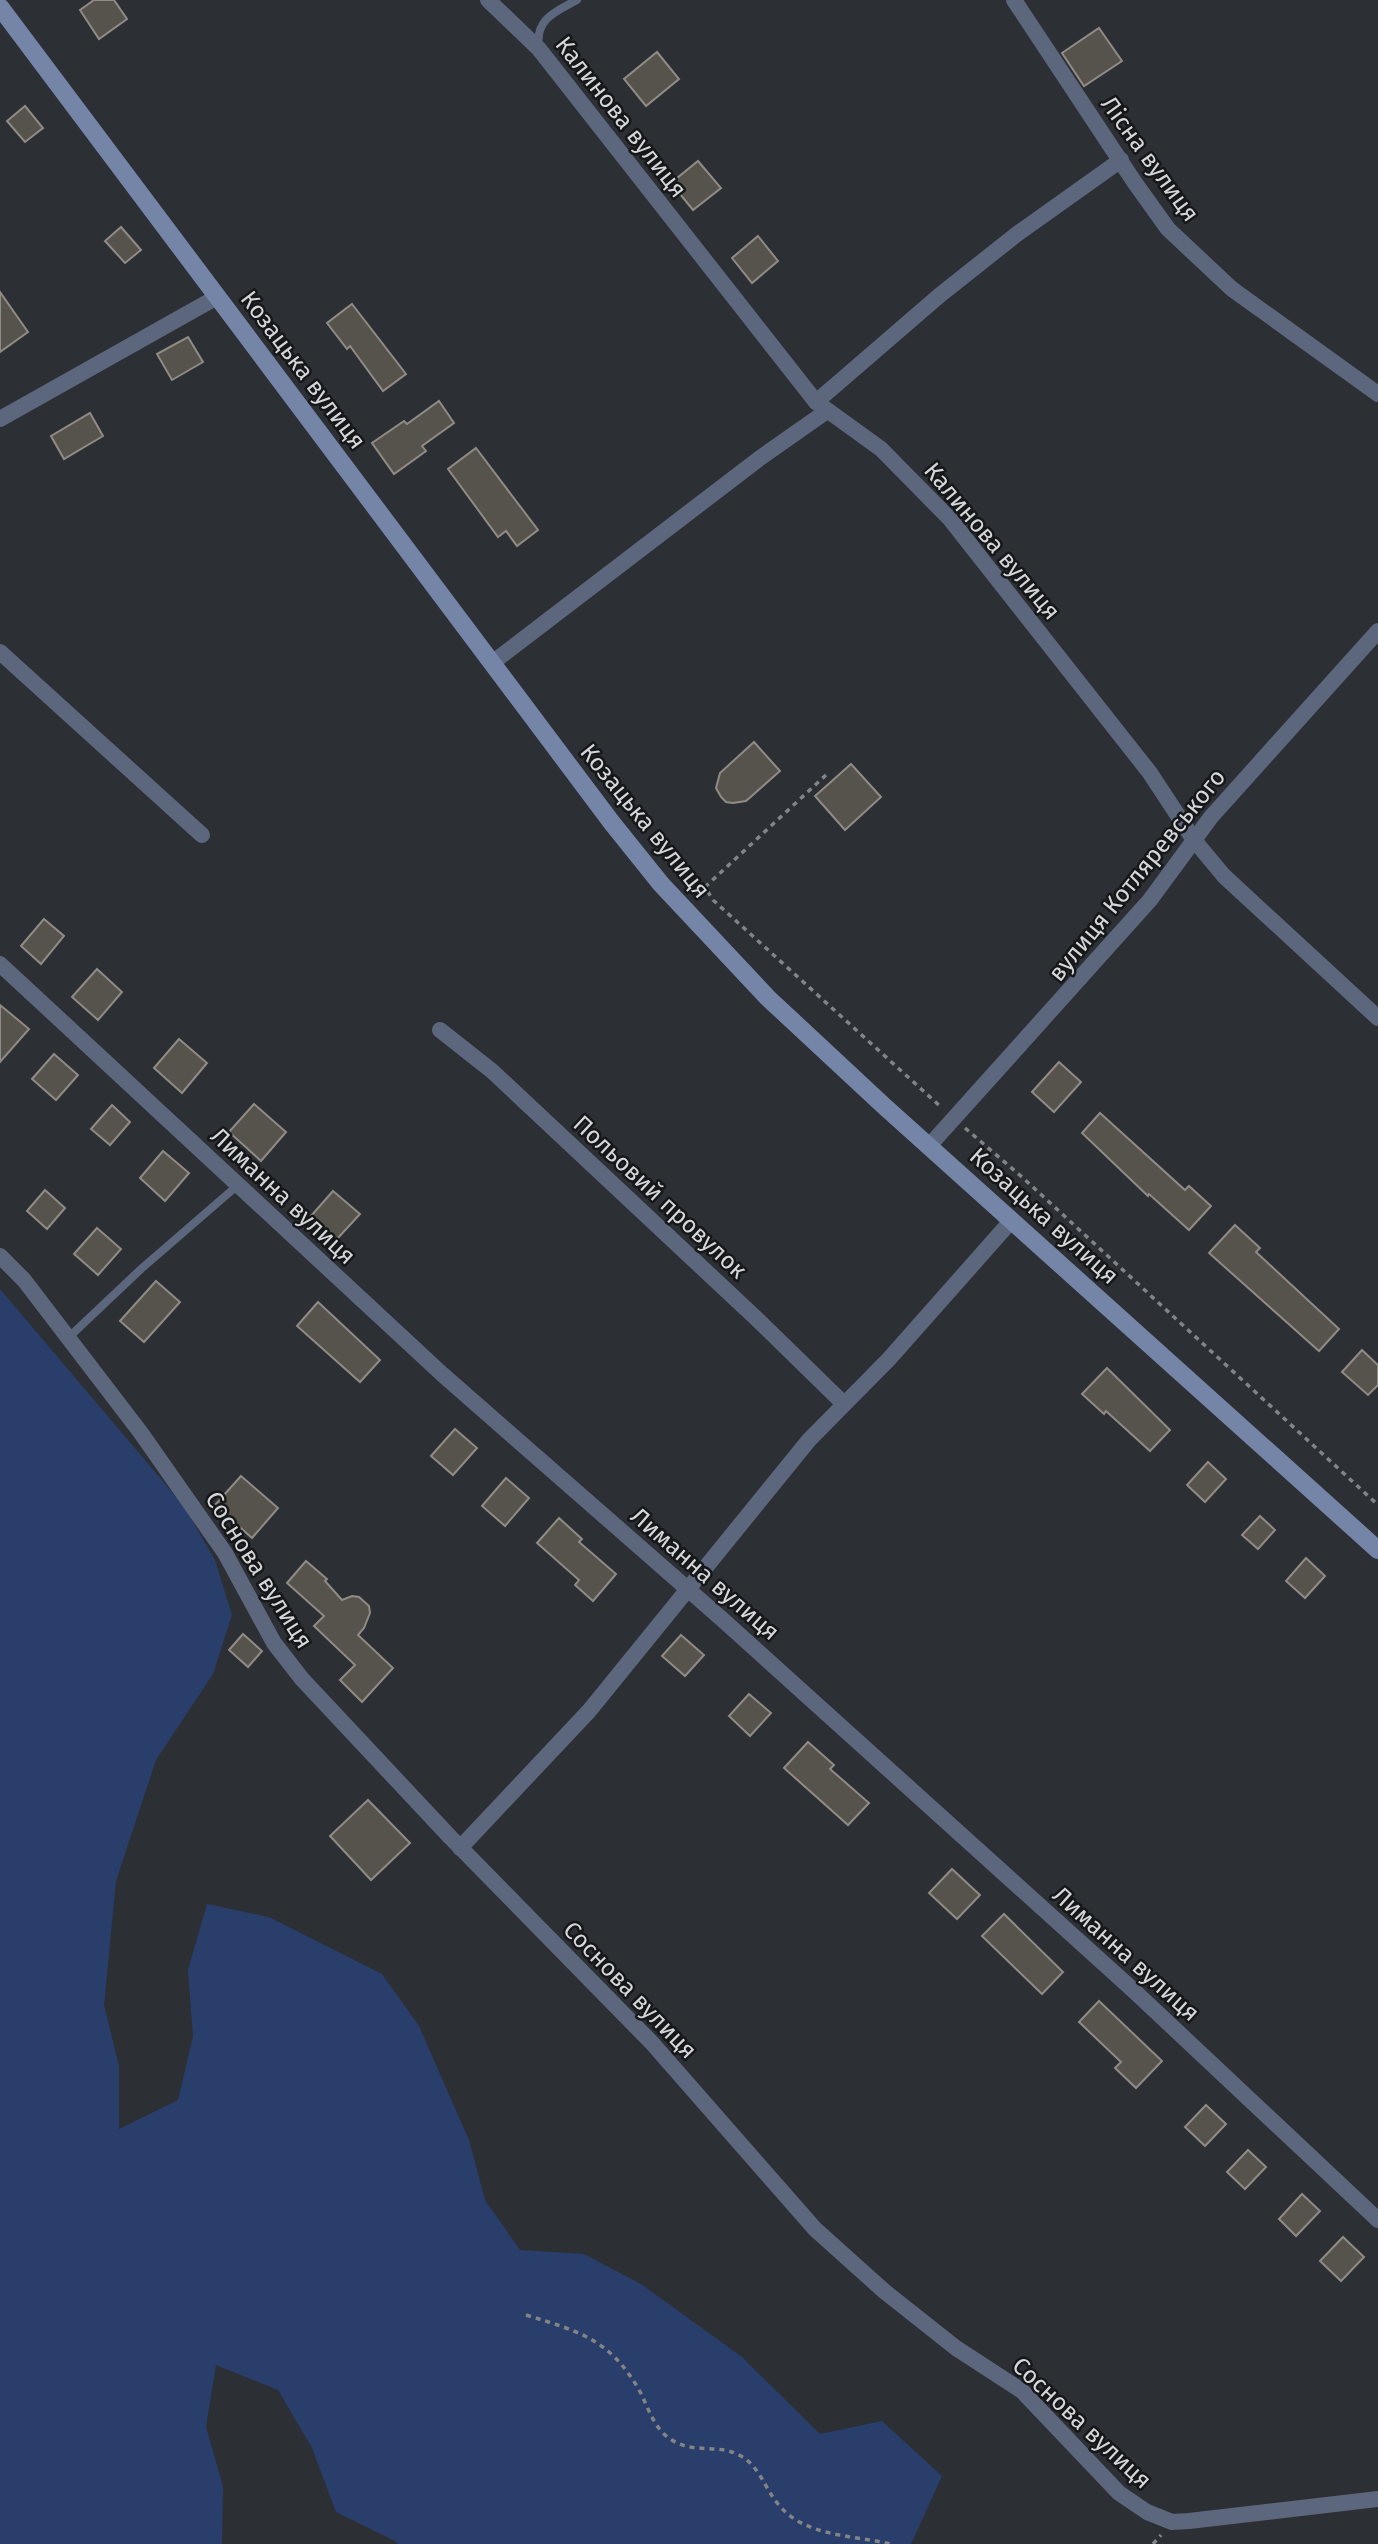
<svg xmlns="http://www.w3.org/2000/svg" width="1378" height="2544" font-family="'Fira Sans',sans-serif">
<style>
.green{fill:#2a3e6b}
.building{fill:#56524c;stroke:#908b85;stroke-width:2}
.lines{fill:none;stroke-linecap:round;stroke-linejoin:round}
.path{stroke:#828488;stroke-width:3.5;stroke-dasharray:5 5;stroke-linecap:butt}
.lane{stroke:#5c667c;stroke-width:8}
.street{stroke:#5c667c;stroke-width:16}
.secondary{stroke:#7485a8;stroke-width:18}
.labels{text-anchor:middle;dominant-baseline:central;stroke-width:5;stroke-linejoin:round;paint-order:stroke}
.street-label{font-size:24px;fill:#d5d7da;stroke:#161719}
</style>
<rect width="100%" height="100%" fill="#2c2f34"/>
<path class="green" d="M0,1289L183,1505L215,1560L232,1615L213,1674L156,1760L116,1881L104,2005L119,2066V2129L178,2100L193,2036L188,1970L207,1904L269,1917L382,1974L419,2026L469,2140L485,2200L520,2250L584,2254L641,2284L742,2357L820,2434L882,2421L942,2476L911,2544H398L395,2541L336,2512L312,2448L278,2390L216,2365L206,2427L223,2486L222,2544H0Z"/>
<g class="building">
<path d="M94,0H114L127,19L99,39L80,10Z"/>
<path d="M1099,28L1122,61L1084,86L1062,53Z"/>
<path d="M657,52L679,79L646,106L624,79Z"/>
<path d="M25,106L43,128L25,142L7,121Z"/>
<path d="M698,161L721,188L693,210L671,183Z"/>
<path d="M121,227L141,250L125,263L105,241Z"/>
<path d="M758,236L778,261L752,283L732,258Z"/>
<path d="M0,292L28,332L0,352Z"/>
<path d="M352,304L406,374L383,391L350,346L347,349L327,323Z"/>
<path d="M188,337L203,362L172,380L157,354Z"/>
<path d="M439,401L454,423L422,446L426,451L394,474L372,443L404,421L407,424Z"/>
<path d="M90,413L103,436L64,459L51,436Z"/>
<path d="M476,448L538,530L517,546L506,531L498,537L448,469Z"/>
<path d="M754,742L780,771L746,801L733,803L726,802L721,797L716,788L720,773Z"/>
<path d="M851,764L881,797L845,830L815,796Z"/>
<path d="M44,919L64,936L41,964L21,946Z"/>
<path d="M97,969L122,992L98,1020L72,997Z"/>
<path d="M0,1005L29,1029L0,1062Z"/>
<path d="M179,1039L207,1063L182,1093L154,1068Z"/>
<path d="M54,1054L78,1075L56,1100L32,1079Z"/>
<path d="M1059,1062L1081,1082L1054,1112L1032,1092Z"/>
<path d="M254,1104L286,1132L261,1161L229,1132Z"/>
<path d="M112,1105L130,1122L110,1145L91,1129Z"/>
<path d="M1100,1113L1185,1190L1189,1186L1211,1206L1189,1230L1149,1194L1148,1196L1082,1133Z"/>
<path d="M163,1151L189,1173L165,1201L140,1178Z"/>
<path d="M45,1190L65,1208L47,1229L27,1211Z"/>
<path d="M333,1191L360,1214L337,1239L311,1216Z"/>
<path d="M1235,1225L1260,1248L1256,1252L1339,1329L1319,1351L1209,1253Z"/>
<path d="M97,1228L121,1249L98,1275L74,1254Z"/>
<path d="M156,1281L180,1302L144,1342L120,1321Z"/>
<path d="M318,1302L380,1360L360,1382L297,1326Z"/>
<path d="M1362,1350L1378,1365V1385L1368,1395L1342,1372Z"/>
<path d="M1107,1368L1170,1430L1150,1451L1106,1411L1104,1414L1082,1394Z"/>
<path d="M455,1429L477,1448L453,1475L431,1456Z"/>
<path d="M1208,1462L1226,1479L1205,1502L1187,1485Z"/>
<path d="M241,1476L278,1508L252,1538L215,1505Z"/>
<path d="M506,1478L529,1498L505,1526L482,1506Z"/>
<path d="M1260,1516L1275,1530L1258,1549L1242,1535Z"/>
<path d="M559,1518L582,1539L579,1542L616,1574L593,1601L575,1585L579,1580L537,1543Z"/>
<path d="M1306,1558L1325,1576L1305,1598L1286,1581Z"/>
<path d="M306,1561L327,1579L325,1581L342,1600L352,1596L359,1597L369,1606L370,1613L364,1628L358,1635L393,1668L362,1702L340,1680L355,1665L314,1626L324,1616L287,1583Z"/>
<path d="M243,1634L262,1651L248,1667L229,1650Z"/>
<path d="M681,1635L704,1655L685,1676L662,1656Z"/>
<path d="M749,1694L771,1713L750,1736L729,1716Z"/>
<path d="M808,1742L834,1765L830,1769L869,1803L848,1825L784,1768Z"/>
<path d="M368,1800L410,1843L371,1880L330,1836Z"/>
<path d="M952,1869L980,1895L957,1919L929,1893Z"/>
<path d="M1004,1914L1063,1972L1042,1994L982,1936Z"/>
<path d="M1099,2001L1162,2061L1136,2088L1115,2068L1121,2062L1079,2022Z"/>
<path d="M1206,2105L1226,2124L1205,2146L1185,2127Z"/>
<path d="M1248,2150L1266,2167L1245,2189L1227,2172Z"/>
<path d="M1302,2194L1320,2211L1296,2236L1279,2219Z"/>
<path d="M1343,2237L1364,2257L1341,2281L1320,2261Z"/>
</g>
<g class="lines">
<g class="path">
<path d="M826,775L705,887L713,900L941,1107"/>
<path d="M965,1128L1022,1177L1378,1505"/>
<path d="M526,2315C578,2331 609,2339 638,2388C647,2404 651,2421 664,2434C689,2457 714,2442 739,2455C759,2465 764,2487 778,2504C804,2537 853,2535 891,2544"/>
<path d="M1153,2544L1161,2535"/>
</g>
<g class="lane">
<path d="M539,47C535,19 555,12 577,0"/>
<path d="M68,1338L141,1269L238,1185"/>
</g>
<g class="street">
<path d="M488,0L539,49L816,402L881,449L950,519L1150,773L1194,840L1224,876L1378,1018"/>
<path d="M1014,0L1135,183L1168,229L1232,289L1378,394"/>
<path d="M816,402L940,295L1017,234L1121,160"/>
<path d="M0,419L217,297"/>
<path d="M0,652L202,835"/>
<path d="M492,663L760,458L827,411"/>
<path d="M0,964L442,1374L723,1620L1132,1989L1378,2220"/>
<path d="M440,1030L492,1071L759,1321L844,1404"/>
<path d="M929,1146L1150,900L1211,817L1378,631"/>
<path d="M0,1256L24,1280L141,1433L225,1553L274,1643L302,1679L451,1838L652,2043L815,2229L884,2291L956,2348L1022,2391L1119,2493L1147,2512L1172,2522L1189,2521L1378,2499"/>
<path d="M460,1848L589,1711L809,1440L889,1359L1012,1220"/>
</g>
<path class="secondary" d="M0,7L612,823L661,884L768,998L884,1106L1378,1550"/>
</g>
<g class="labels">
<g class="street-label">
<text transform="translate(621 117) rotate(52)">Калинова вулиця</text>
<text transform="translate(1150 159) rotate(54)">Лісна вулиця</text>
<text transform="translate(303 370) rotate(53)">Козацька вулиця</text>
<text transform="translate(992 541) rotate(50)">Калинова вулиця</text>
<text transform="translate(645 821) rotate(51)">Козацька вулиця</text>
<text transform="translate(1137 875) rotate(-51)">вулиця Котляревського</text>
<text transform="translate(283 1196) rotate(43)">Лиманна вулиця</text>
<text transform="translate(660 1197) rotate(43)">Польовий провулок</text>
<text transform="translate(1044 1216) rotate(42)">Козацька вулиця</text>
<text transform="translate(259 1570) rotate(58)">Соснова вулиця</text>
<text transform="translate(705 1574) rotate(41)">Лиманна вулиця</text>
<text transform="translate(1126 1954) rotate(42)">Лиманна вулиця</text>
<text transform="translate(630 1990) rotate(46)">Соснова вулиця</text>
<text transform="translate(1082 2423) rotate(43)">Соснова вулиця</text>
</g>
</g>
</svg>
